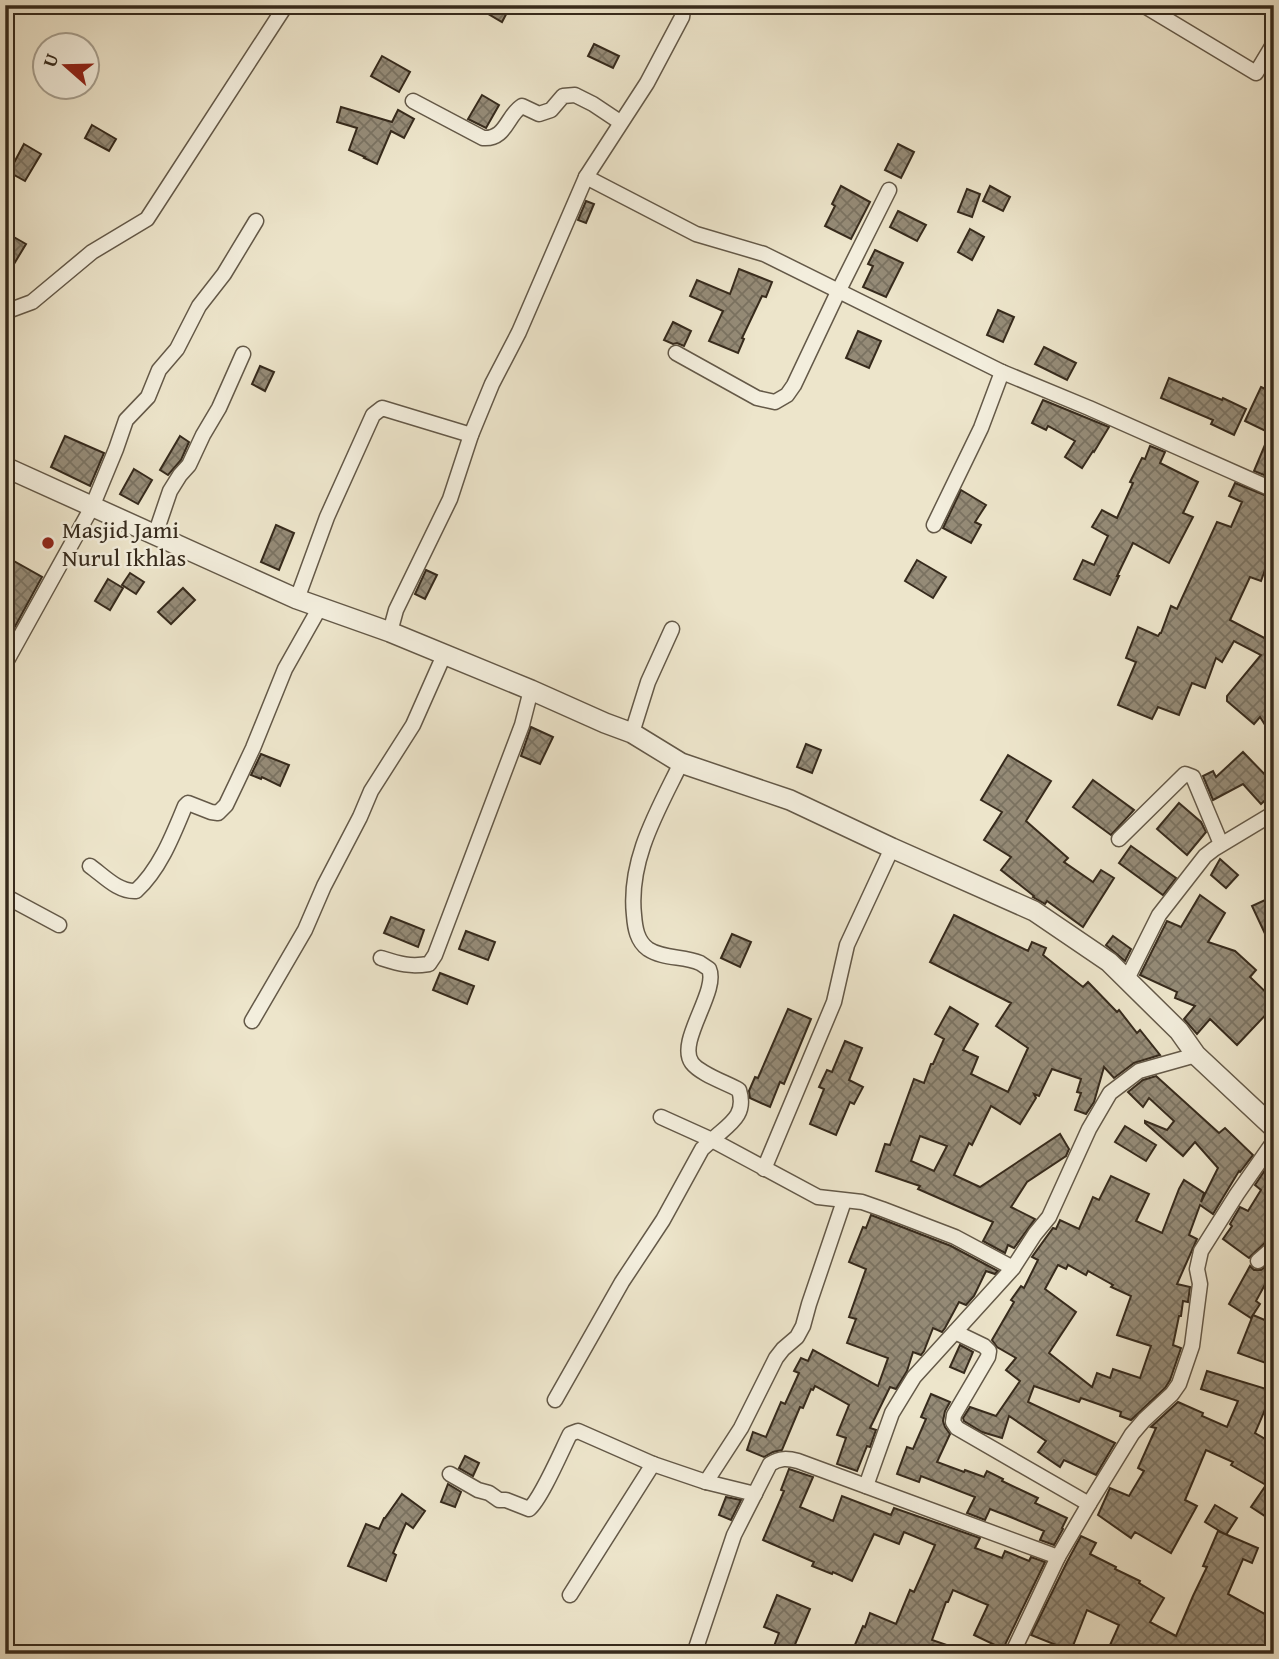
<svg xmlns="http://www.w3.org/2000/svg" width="1279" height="1659" font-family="'Gentium Book Plus',serif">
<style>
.building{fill:url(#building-cross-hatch);stroke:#362a1c;stroke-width:2;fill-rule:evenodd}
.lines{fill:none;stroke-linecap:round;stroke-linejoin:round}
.minor-casing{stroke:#645948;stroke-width:17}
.tertiary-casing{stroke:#645948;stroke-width:22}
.minor{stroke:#f3eedd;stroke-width:14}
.tertiary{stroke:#f3eedd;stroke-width:19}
.poi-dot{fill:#8f2418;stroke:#f3eedd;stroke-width:2.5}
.labels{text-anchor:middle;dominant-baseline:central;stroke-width:5;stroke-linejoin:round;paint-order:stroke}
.poi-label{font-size:24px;fill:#362a1c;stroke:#f3eedd;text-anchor:start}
</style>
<defs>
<pattern id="building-cross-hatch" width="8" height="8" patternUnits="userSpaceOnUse" patternTransform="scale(1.75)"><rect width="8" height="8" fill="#958b77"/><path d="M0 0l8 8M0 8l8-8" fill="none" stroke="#7a7261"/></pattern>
</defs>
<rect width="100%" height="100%" fill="#ede5cb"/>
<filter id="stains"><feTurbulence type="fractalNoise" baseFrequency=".00286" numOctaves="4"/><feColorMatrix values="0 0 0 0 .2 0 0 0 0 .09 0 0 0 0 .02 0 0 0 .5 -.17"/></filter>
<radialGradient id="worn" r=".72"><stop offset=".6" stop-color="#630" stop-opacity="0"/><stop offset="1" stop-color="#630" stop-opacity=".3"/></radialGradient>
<g class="building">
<path d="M473,5H511L502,22Z"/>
<path d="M594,44L619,56L613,68L588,56Z"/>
<path d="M382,56L410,72L399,92L371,76Z"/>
<path d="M482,95L499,105L486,128L468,119Z"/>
<path d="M341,107L392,122L398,110L414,119L404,138L391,131L377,164L364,158L365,157L349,150L357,128L337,122Z"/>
<path d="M92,125L116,139L109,151L85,138Z"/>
<path d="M24,144L41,154L25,181L9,172Z"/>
<path d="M898,144L914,152L901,178L885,170Z"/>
<path d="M841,186L870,202L851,239L825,226L835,206L832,204Z"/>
<path d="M990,186L1010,197L1003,211L983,201Z"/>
<path d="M967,189L980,194L972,217L958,212Z"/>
<path d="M586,201L594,204L586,223L578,220Z"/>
<path d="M898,211L926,225L917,241L890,227Z"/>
<path d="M970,229L984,237L972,260L958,252Z"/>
<path d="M5,232L26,244L5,279Z"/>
<path d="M875,250L903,263L886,297L863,287L873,266L868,264Z"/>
<path d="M739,269L772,282L766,297L762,296L742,338L744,339L738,353L709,341L723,311L690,296L697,280L730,294Z"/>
<path d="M998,310L1014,317L1003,342L987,335Z"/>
<path d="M673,322L691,331L684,346L677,343L673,344L664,340Z"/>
<path d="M858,331L881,341L869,368L846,358Z"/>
<path d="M1044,347L1076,363L1067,380L1035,364Z"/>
<path d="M260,366L274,372L265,391L252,384Z"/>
<path d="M1169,378L1222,400L1223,398L1246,409L1234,435L1211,424L1213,420L1161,398Z"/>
<path d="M1261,387L1274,393V479L1254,471L1270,433L1245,421Z"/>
<path d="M1043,400L1109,427L1094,452L1093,451L1082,468L1065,457L1075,441L1048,426L1046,430L1032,423Z"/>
<path d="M65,436L104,453L90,486L51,467Z"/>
<path d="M180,436L189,442L181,460L168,475L160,470Z"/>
<path d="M1150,446L1165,452L1160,463L1198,482L1183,513L1193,517L1169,563L1133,543L1117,576H1119L1110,595L1074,579L1083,560L1094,565L1108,536L1092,527L1102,510L1117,518L1133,483L1130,482L1142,458L1145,459Z"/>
<path d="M134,469L152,480L138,504L120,494Z"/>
<path d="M1235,483L1274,499V537L1268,548L1272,550L1261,581L1250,577L1230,620L1272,642L1274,640V739L1260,717L1254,724L1227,701V696L1261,655L1234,641L1222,662L1216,658L1205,688L1192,683L1179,715L1158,707L1152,719L1118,705L1136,662L1126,658L1138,627L1158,636L1160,633H1161L1171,606L1177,609L1217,522L1231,527L1242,502L1229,496Z"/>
<path d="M961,490L986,505L975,522L981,525L971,543L943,528Z"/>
<path d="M276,525L294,533L279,570L261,562Z"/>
<path d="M5,556L42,577L12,632L5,629Z"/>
<path d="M917,560L946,577L933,598L905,581Z"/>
<path d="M426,570L437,575L425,599L415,594Z"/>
<path d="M130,573L144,582L136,594L122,585Z"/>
<path d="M108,579L123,588L110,610L95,601Z"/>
<path d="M183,588L195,600L171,624L158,612Z"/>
<path d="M531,727L553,737L540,764L521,756Z"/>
<path d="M806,744L821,750L812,773L797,767Z"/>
<path d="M1243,752L1274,784V792L1261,804L1243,784L1213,800L1203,776L1213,771L1216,777Z"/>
<path d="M261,754L289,765L280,786L262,777L261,779L251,775Z"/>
<path d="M1008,755L1051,781L1026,821L1068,858L1064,862L1093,882L1101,870L1114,878L1083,927L1047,901L1045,904L1033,897L1034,896L1001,870L1011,857L984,840L1002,812L981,800Z"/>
<path d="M1093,780L1134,810L1111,835L1073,807Z"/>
<path d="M1179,803L1201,822L1206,832L1187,855L1157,829Z"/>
<path d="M1131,846L1176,878L1163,895L1119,863Z"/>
<path d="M1220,859L1238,875L1226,888L1211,875Z"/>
<path d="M1200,895L1225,913L1208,942L1235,951L1256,970L1250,977L1274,1000V1006L1237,1045L1210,1019L1197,1034L1184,1019L1195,1006L1175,998L1177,992L1140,975L1167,921L1181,927Z"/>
<path d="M1274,896V953L1252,906Z"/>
<path d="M954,915L1028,951L1032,942L1046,948L1043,955L1083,987L1088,982L1117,1012L1119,1010L1137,1033L1140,1030L1160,1055L1134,1063L1114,1078L1104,1067L1094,1102L1086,1114L1075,1110L1081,1093L1077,1092L1081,1079L1052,1069L1039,1096L1034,1094L1036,1098L1020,1124L991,1106L972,1145L969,1143L954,1175L980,1187L1060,1134L1069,1149L1066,1156L1027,1182L1011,1207L1035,1219L1014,1248L1008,1245L1005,1253L983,1241L993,1222L918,1189L920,1186L876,1171L885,1144L890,1145L914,1079L924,1083L931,1064H933L944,1039L935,1034L950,1007L978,1024L963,1050L978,1057L971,1074L1008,1092L1028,1048L996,1026L1011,1003L930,962ZM920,1136L947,1146L934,1171L911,1161Z"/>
<path d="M391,917L424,930L418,947L384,933Z"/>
<path d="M466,931L495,942L488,960L459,949Z"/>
<path d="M732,934L751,942L740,967L721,958Z"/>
<path d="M1113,936L1131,949L1125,961L1106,945Z"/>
<path d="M440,973L474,986L467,1004L433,990Z"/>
<path d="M788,1009L811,1019L784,1084L780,1082L770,1107L750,1098L749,1091L755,1077L758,1078Z"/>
<path d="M845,1041L862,1048L849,1080L863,1087L854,1104L850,1102L836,1135L810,1124L824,1089L819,1087L827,1070L832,1072Z"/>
<path d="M1156,1076L1219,1133L1225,1128L1253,1155L1240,1172L1239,1171L1213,1214L1200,1205L1189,1235L1197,1239L1177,1284L1190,1287L1188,1302L1183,1301L1181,1316H1179L1173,1345L1181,1348L1170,1380L1165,1388L1131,1420L1120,1416L1121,1412L1081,1398L1079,1402L1034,1386L1028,1402L1115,1443L1096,1475L1064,1460L1060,1467L1038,1452L1046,1441L1009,1416L1002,1438L982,1432L964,1421L963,1418L970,1407L996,1416L1020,1381L1006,1370L1016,1358L997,1347L992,1340L1014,1302L1011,1300L1021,1286L1024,1288L1038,1260L1032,1257L1053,1228L1056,1229L1060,1220L1079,1229L1093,1197L1099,1200L1111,1176L1149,1194L1136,1221L1162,1233L1179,1189L1184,1180L1204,1193L1201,1202L1218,1168L1195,1142L1183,1156L1145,1123V1121L1167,1130L1174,1121L1149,1098L1143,1107L1128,1092L1143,1080ZM1058,1265L1066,1269L1068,1265L1086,1275L1088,1271L1113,1285L1111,1287L1131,1296L1117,1335L1151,1346L1140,1378L1113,1369L1110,1378L1097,1373L1092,1387L1049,1353L1076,1312L1045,1289Z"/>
<path d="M1125,1126L1156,1145L1146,1161L1115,1142Z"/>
<path d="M1267,1167L1273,1172L1274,1171V1238L1268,1240L1249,1258L1223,1239L1232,1226L1230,1224L1240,1207L1248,1211L1261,1190L1255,1185Z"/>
<path d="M871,1215L951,1246L998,1271L995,1274L986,1271L974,1296L966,1305L959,1302L945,1328L942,1332L933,1328L924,1351L921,1355L913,1352L907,1371L896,1389L890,1387L870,1428L876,1430L870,1447L867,1446L857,1471L837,1464L846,1438L837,1435L849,1405L815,1386L813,1390L811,1389L803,1408L800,1407L782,1450L773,1452L764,1457L747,1450L753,1432L766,1437L781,1402L785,1404L799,1373L794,1371L801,1358L808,1361L813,1350L878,1386L888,1358L847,1343L856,1319L849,1317L866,1269L849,1262L863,1227L866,1228Z"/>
<path d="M1274,1260V1268L1256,1301L1260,1304L1251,1318L1229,1304L1250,1266L1254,1270H1261Z"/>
<path d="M1253,1315L1274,1324V1366L1238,1353Z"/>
<path d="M960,1345L973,1352L964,1373L950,1367Z"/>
<path d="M1207,1371L1273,1391L1255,1433L1274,1444V1454L1268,1464L1274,1468V1522L1251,1507L1266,1485L1231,1465L1233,1462L1206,1450L1185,1500L1197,1506L1171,1553L1135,1532L1131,1538L1098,1515L1110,1488L1129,1496L1144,1471L1138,1468L1156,1428L1151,1427L1178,1402L1203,1413L1202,1416L1227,1427L1238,1401L1201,1389Z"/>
<path d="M931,1394L950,1402L945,1411L943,1421L945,1427L950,1434L937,1462L964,1472L965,1470L984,1477L987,1471L1003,1479L1002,1481L1038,1498L1035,1503L1067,1518L1062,1528L1063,1529L1054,1545L1040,1540L1044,1531L1008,1516L990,1509L985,1520L967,1513L975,1497L921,1476L919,1482L897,1474L907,1447L913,1449L926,1419L921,1417Z"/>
<path d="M465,1456L479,1463L473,1476L459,1468Z"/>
<path d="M789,1469L813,1477L800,1507L833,1521L842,1496L891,1515L894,1508L980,1538L975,1548L1002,1558L1005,1551L1029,1561L1031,1557L1045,1562L1003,1649L974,1635L988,1605L953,1590L948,1602H946L932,1640L964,1651V1654H870L854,1647L863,1626L865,1627L870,1613L896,1624L910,1590L914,1592L935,1545L904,1532L899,1544L874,1534L852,1581L833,1572L832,1574L812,1566L814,1562L763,1540L784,1491L781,1490Z"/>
<path d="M448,1484L461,1492L455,1507L441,1502Z"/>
<path d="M402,1494L425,1511L413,1528L406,1523L393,1553L396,1555L386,1581L348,1566L366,1524L379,1529L384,1518H385Z"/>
<path d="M726,1497L741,1500L731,1520L719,1515Z"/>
<path d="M1215,1505L1237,1518L1226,1535L1205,1522Z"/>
<path d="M1218,1531L1258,1548L1252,1563L1243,1559L1228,1594L1274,1619V1654H1106L1119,1625L1087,1610L1071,1651L1031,1635L1067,1562L1081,1536L1096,1543L1090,1554L1116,1567L1115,1569L1140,1581L1139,1583L1164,1598L1150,1622L1176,1636L1193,1596L1207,1567L1203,1566Z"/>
<path d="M777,1595L810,1609L791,1654H771L779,1633L764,1627Z"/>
</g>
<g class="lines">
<defs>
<g id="minor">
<path d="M1143,5L1256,73L1274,43"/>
<path d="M413,101L483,138C506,140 507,115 522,106L539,114L551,110L563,96L575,95L593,104L620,122"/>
<path d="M586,177L696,234L764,254L1002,372L1089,408L1274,490"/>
<path d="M5,312L32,302L92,252L147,219L286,5"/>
<path d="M676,353L757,398L775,402L787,395L794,385L838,292L889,190"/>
<path d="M934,525L981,428L1002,372"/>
<path d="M155,535L170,491L180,475L189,465L203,435L219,408L243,354"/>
<path d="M297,599L327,517L373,415L382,408L471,435"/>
<path d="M390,632L396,610L450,499L471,435L492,384L519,332L586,177L647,83L682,17L683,10L681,5"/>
<path d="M5,664L92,507L116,449L126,420L148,397L159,370L177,349L199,306L224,274L256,221"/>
<path d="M632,733L648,682L672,629"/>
<path d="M1119,839L1185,774L1193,777L1221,844"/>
<path d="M90,866C104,876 118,892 136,891C160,869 173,835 185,806L188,803L211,812L218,813L226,805L237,782L253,748L285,669L320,607"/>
<path d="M5,896L59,925"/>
<path d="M381,958C400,964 409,967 429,964L435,955L522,725L531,690"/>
<path d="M1126,981L1159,915L1205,856L1214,849L1274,813"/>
<path d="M252,1021L305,930L324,886L360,817L371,791L413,725L444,655"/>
<path d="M661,1117L712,1140C729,1124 747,1116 739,1090C727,1083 700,1074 692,1063C676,1042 719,991 709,969C706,967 703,965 700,963C684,956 663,959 648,949C637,941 635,928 634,915C628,860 658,810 681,763"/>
<path d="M764,1169L834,1002L847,945L892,848"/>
<path d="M1258,1261L1274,1247"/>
<path d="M955,1332L984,1346L989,1351L988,1357L954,1415L953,1422L957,1428L1089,1504"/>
<path d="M555,1400L622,1282L663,1220L702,1149L712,1140L818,1197L862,1202L882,1209L955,1237L1013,1268L1035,1234L1049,1217L1089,1129L1110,1093L1139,1071L1196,1055"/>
<path d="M450,1474L478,1490L489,1493L499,1500H506L529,1509C541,1499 561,1452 570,1434L578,1431L653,1464L706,1482L741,1428L776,1358L783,1349L797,1337L803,1326L809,1304L844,1201"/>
<path d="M706,1482L755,1494"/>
<path d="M866,1486L892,1413L914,1377L1013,1268"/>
<path d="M570,1595L653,1464"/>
<path d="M694,1654L734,1535L770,1464C780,1458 787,1458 798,1461L1058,1557"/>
<path d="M1012,1654L1058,1557L1089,1504L1132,1434L1144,1420L1172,1394L1179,1384L1192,1346L1200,1284L1197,1269L1201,1251L1237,1194L1274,1141"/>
</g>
<path id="tertiary" d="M5,467L297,599L390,632L531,690L605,723L632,733L681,763L790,800L892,848L1034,911L1109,962L1179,1031L1196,1055L1274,1128"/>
</defs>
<use href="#minor" class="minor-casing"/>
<use href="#tertiary" class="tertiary-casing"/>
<use href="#minor" class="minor"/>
<use href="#tertiary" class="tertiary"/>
</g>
<circle class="poi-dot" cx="48" cy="543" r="7"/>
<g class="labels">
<g class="poi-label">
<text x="62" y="529">Masjid Jami<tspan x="62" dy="28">Nurul Ikhlas</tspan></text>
</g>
</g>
<rect width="1279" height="1659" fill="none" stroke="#ede5cb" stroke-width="28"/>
<rect x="7" y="7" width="1265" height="1645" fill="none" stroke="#362a1c" stroke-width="3.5"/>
<rect x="14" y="14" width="1251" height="1631" fill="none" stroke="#362a1c" stroke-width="2"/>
<g transform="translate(66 66) rotate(290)"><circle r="33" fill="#f3eedd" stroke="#a7a090" stroke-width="2"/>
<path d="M0-5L12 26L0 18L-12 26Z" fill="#8f2418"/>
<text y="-10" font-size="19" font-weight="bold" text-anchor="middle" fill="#362a1c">U</text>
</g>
<rect width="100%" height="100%" filter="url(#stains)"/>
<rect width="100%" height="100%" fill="url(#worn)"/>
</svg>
